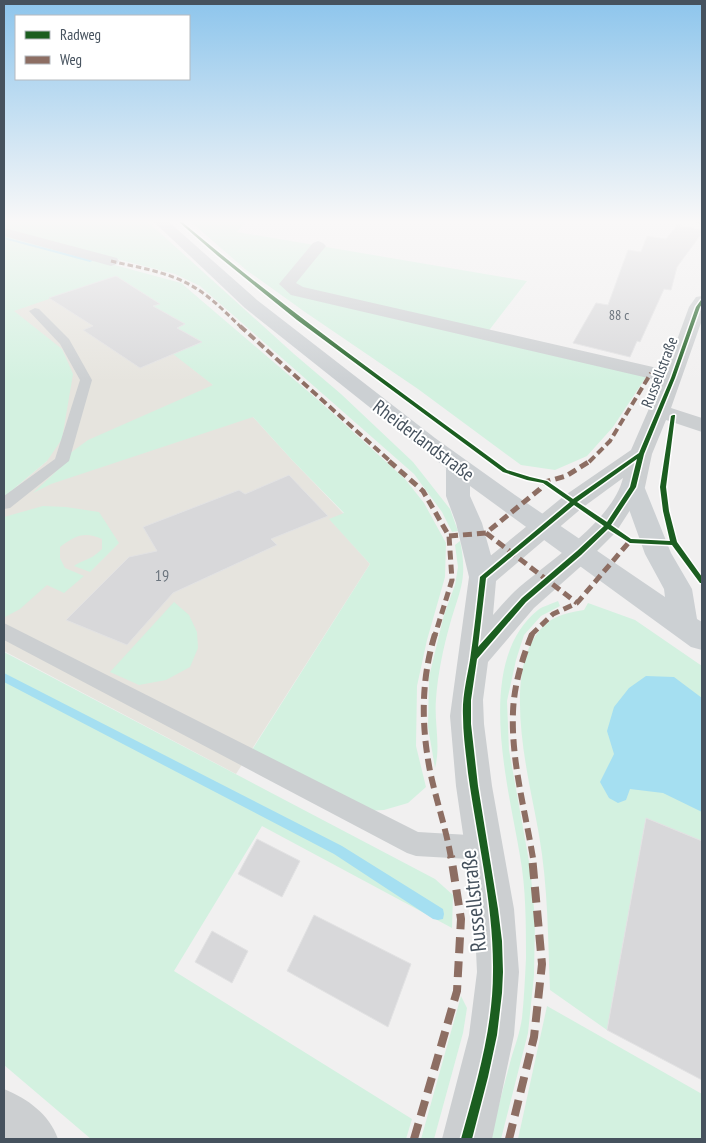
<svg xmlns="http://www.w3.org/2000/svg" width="706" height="1143" font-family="'PT Sans Narrow',sans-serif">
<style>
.commercial{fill:#e6e4de}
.green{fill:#d3f1e0}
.water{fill:#a5dff1}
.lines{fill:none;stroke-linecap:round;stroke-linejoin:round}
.stream{fill:#a5dff1;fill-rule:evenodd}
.building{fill:#d8d8da;stroke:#e2e2e3}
.path{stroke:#b8c6c2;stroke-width:2;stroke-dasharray:2 1;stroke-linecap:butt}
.lane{fill:#cccfd1;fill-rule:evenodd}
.street{fill:#cccfd1;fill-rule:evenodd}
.secondary{fill:#ccd0d3;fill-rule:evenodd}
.quiet-far4{stroke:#8d6e63;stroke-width:3;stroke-dasharray:5.5 3;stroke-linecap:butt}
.quiet-far3{stroke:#8d6e63;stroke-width:4;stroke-dasharray:8 4;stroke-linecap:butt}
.quiet-far2{stroke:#8d6e63;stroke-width:5;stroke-dasharray:9 5;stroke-linecap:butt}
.quiet-far1{stroke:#8d6e63;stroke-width:6;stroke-dasharray:12 6;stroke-linecap:butt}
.quiet{stroke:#8d6e63;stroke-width:8;stroke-dasharray:16 8;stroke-linecap:butt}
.cycleway-casing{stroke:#fff;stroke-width:3}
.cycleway{fill:#1b5e20;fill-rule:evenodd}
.labels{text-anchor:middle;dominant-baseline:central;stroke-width:4;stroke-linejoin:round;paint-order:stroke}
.far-number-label{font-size:14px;fill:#6c757e}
.far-street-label{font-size:16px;fill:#46525e;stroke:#fff}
.number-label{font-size:16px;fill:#6c757e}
.street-label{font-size:19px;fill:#46525e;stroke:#fff}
.near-street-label{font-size:22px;fill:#46525e;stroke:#fff}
</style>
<rect width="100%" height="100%" fill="#f1f0f0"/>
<path class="commercial" d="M4,253L181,283L248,342L186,363L253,417L293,461L344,514L330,519L370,564L236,774L4,651V497L47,461L26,440Z"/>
<g class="green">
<path d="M4,222H148L294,354L341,394L413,462L450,509L458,531L452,532L442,512L414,474L200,286L175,274L4,230Z"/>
<path d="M191,222H245L237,232L527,281L487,333L650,371L613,427L587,456L555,470L521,465L418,389L305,312L245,269Z"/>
<path d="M4,235L181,283L318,400L405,479L424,503L446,543L445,577L427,640L417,686L416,746L426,787L408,803L384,810L362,811L252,750L370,564L329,519L344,513L293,461L253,417L51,484L33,493L63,465L69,454L88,440L213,385L173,354L201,341L177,328L185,324L153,306L160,304L116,276L14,311L62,349L73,374L62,439L47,461L4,497Z"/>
<path d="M43,506L66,507L99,512L119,543L90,572L74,566C86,558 90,561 102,549V539C84,531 75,536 60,547V558L65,568L84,576L64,593L47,585L20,609L5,617L4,517Z"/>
<path d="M460,541C468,579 460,589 450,624C443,649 438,673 436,699C434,723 441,745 435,768L428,727L429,677L444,615L455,585L458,567L455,545Z"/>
<path d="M558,601L560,606L541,616L524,635L516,660L507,701L509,750L530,867L535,919L534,975L528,1033L501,1139H490C497,1112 504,1086 511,1059C515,1046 520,1032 522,1018C524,999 525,978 526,958C526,924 526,889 520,856C509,788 473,662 538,610C543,606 552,604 558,601Z"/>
<path d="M174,602L189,615L197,632L198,648L190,667L166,680L139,685L110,672Z"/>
<path d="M588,603L635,620L702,666V841L646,818L607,1030L550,990C548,939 548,886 539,835C530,780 495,659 551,620C561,614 572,612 584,610Z"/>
<path d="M4,652L435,879L453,895L452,928L262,826L174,971L412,1119L406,1139H91L4,1065Z"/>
<path d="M461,996L467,1008L463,1033L434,1139H421Z"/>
<path d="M547,1006L702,1094V1139H518Z"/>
</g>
<path class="water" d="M646,676L674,677L702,698V812L663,793L630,789L626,800L618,803L609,798L600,782L614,754L607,731L614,707L629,688Z"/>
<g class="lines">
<g class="stream">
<path d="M4,237L92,260V261L90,262L4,239Z"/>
<path d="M4,673L342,846L443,909L444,914L443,919L438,920L433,919L334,854L4,682Z"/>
</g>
</g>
<g class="building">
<path d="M677,225L702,230V233L677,267L671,290L664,289L640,342L637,341L630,357L573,343L596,303L608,305L628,250L641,252L647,236L666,239Z"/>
<path d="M116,276L160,304L153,306L185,324L177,328L202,342L140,368L83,330L93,326L49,298Z"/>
<path d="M289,475L328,516L271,539L277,545L173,593L127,645L66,620L129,557L157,551L143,527L239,490L245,494Z"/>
<path d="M646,818L702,841V1080L607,1030Z"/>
<path d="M257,839L300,861L282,897L238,874Z"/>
<path d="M314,915L411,964L388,1027L287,971Z"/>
<path d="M212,931L248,951L232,983L195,962Z"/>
</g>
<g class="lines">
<path class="path" d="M695,222L702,223"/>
<g class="lane">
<path d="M35,308L39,309L69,339L92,380L69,461L10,508L4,509V496L55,459L80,380L60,344L29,311Z"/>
<path d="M4,623L418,832L486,836L495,839L498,848L495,857L486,860L416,856L407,853L4,640Z"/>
</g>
<g class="street">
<path d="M4,228L117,258L119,261L117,264L111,266L4,236Z"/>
<path d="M318,241L323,243L326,246L296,283L303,287L666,370L689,307L696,297L702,296V320L671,408L702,418V432L666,420L652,454L645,487L616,532L588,560L534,608L488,662L483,700L484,724L492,786L514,909L519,972L514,1035L492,1139H442L469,1035L477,972L474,909L456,786L450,716L469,577L473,570L564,496L631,450L661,381L291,295L279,284L313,243ZM623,478C612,522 547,562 514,592C507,599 500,607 493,615L496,581L582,508Z"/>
<path d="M4,1089C28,1099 49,1114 58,1139H4Z"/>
</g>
<path class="secondary" d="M154,222H169L257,300L435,438L515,495L665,597L664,589L645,554L621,487L624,481L633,479L642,481L671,553L692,589L697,619L702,622V650L691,647L470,486V496L482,523L497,577L493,584L483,587L473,584L469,577L456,523L446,496V468L245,308Z"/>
<path class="quiet-far4" d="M111,261C140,268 171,272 197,289C213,299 227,314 241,327"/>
<g class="quiet-far3">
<path d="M240,326L391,462"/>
<path d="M589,462L610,441L651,373"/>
</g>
<g class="quiet-far2">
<path d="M389,461L423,491L449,536L452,580L435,635"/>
<path d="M486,533L577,603"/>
<path d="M449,536L486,533L540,489L545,482L566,476L590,461"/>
<path d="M531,635L553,614L577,603L630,541"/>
</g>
<g class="quiet-far1">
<path d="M435,634C421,680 421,724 430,771C436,800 446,828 451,858"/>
<path d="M532,634C522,659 514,685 513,712C511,760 525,810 533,858"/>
</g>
<g class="quiet">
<path d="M414,1139L457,991L461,919L451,856"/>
<path d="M509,1139L534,1037L542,964L532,856"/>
</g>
<defs>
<path id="cycleway" d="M179,222H182C286,310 397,389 507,470L530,477L547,481L573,499L639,453L671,378L696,307L701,300H702V304L700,307L675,378L644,454L636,487L611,525L631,539L670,541L663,511L660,487L671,416L673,415H675V416L666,487L669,511L677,542L702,577V583H700L672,545L630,543L608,529L581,555L526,602L477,659L471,700V724L478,786L498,909L502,941L503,972L502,993L497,1035L488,1077L472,1139H461C476,1085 493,1029 493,972C494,905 477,839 468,773C466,754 463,735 463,716C462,697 467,678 470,660C474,632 477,605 480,577L570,502L543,483L527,480L503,472L297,320L218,256ZM637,459L630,487L607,522L577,502ZM574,505L604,526L577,551L522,598L478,647L486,578Z"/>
</defs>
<use href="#cycleway" class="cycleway-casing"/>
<use href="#cycleway" class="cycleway"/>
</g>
<linearGradient id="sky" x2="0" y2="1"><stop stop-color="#8dc5ec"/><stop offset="0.58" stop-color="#f9f8f8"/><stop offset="1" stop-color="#f9f8f8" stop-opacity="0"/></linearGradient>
<rect width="706" height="382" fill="url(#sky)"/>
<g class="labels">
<g class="far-number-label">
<text x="619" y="315">88 c</text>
</g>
<g class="far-street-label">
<text transform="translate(659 372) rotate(-69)">Russellstraße</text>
</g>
<g class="number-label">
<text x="162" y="575">19</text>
</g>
<g class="street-label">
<text transform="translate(424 440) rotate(37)">Rheiderlandstraße</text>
</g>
<g class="near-street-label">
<text transform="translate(473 901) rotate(-96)">Russellstraße</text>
</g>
</g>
<rect width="706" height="1143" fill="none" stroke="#46525e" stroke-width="10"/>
<rect x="15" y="15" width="175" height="65" fill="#ffffff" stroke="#b5babf"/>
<rect x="25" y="31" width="25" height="8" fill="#1b5e20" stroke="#b5babf"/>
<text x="60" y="40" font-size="15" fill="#46525e">Radweg</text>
<rect x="25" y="56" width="25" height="8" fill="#8d6e63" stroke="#b5babf"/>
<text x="60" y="65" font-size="15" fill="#46525e">Weg</text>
</svg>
